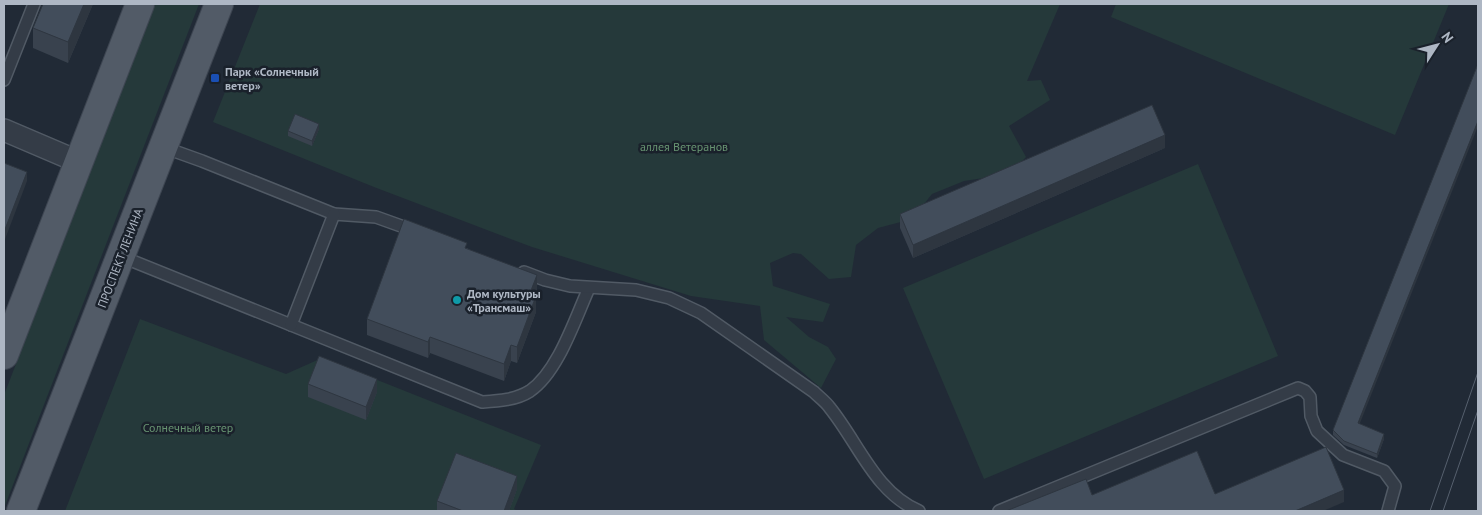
<svg xmlns="http://www.w3.org/2000/svg" width="1482" height="515" font-family="'PT Sans',sans-serif">
<style>
.green{fill:#25393a}
.lines{fill:none;stroke-linecap:round;stroke-linejoin:round}
.service-casing{stroke:#515a65;stroke-width:14}
.minor-casing{stroke:#515a65;stroke-width:24}
.primary-casing{stroke:#3d4551;stroke-width:30}
.service{stroke:#343c47;stroke-width:11}
.minor{stroke:#343c47;stroke-width:21}
.primary{stroke:#525b67;stroke-width:28}
.tram{stroke:#56606e;stroke-width:1}
.wall{fill:#39424e}
.shaded-wall{fill:#2e3640}
.building{fill:#424d5b;stroke:#2e3640}
.transit-dot{fill:#1a4fb4;stroke:#1a212b;stroke-width:2}
.culture-dot{fill:#0f9aa8;stroke:#1a212b;stroke-width:2}
.labels{text-anchor:middle;dominant-baseline:central;stroke-width:5;stroke-linejoin:round;paint-order:stroke}
.poi-label{font-size:12px;font-weight:bold;fill:#aeb7c4;stroke:#1a212b;text-anchor:start}
.park-label{font-size:12px;fill:#679371;stroke:#1a212b}
.street-label{font-size:12px;fill:#aeb7c4;stroke:#1a212b}
</style>
<rect width="100%" height="100%" fill="#212a36"/>
<g class="green">
<path d="M155,4H199L4,508V395Z"/>
<path d="M260,4H1060L1027,81L1041,80L1050,100L1009,126L1026,157L1010,174L964,181L932,194L912,219L878,228L856,245L851,277L829,279L801,254L793,253L770,263L773,286L830,304L823,322L786,317L809,337L828,347L836,359L821,388L764,340L760,306L691,296L532,247L374,187L213,122Z"/>
<path d="M1116,4H1449L1395,135L1111,17Z"/>
<path d="M1198,164L1278,356L984,479L903,288Z"/>
<path d="M140,319L286,374L322,358L541,445L514,509L518,511H65Z"/>
</g>
<g class="lines">
<defs>
<g id="service">
<path d="M4,80L34,4"/>
<path d="M163,147L202,161L334,214L376,217L415,231"/>
<path d="M120,256L482,402C498,401 516,400 530,391C558,372 575,319 589,288"/>
<path d="M524,272L545,280L570,286L636,290L669,298L701,313L814,392C819,397 826,402 830,408C859,444 875,492 919,511"/>
<path d="M291,325L334,214"/>
<path d="M999,511L1298,388L1305,391L1310,397L1311,416L1317,431L1343,455L1384,471L1395,486L1388,511"/>
</g>
<path id="minor" d="M4,130L79,162"/>
<g id="primary">
<path d="M4,355L140,4"/>
<path d="M21,511L219,4"/>
</g>
</defs>
<use href="#service" class="service-casing"/>
<use href="#minor" class="minor-casing"/>
<use href="#primary" class="primary-casing"/>
<use href="#service" class="service"/>
<use href="#minor" class="minor"/>
<use href="#primary" class="primary"/>
<g class="tram">
<path d="M1430,511L1478,372"/>
<path d="M1443,511L1478,410"/>
</g>
</g>
<g class="wall">
<path d="M93,4L68,63L33,48V28Z"/>
<path d="M319,129L312,146L288,136V131Z"/>
<path d="M1165,148L913,258L900,228V214Z"/>
<path d="M467,248L537,291L536,295V312L517,363L511,361L504,381L430,353L428,358L367,335V319Z"/>
<path d="M308,384L377,392L366,420L308,397Z"/>
<path d="M1360,424L1384,439L1377,458L1344,445L1333,435V430Z"/>
<path d="M517,489L509,511H437V501Z"/>
</g>
<g class="shaded-wall">
<path d="M84,4H93L68,63V42Z"/>
<path d="M1478,121V126L1358,428V423Z"/>
<path d="M319,124V129L312,146V141Z"/>
<path d="M1165,135V148L913,258V245Z"/>
<path d="M27,172V181L4,242V232Z"/>
<path d="M537,275V291L530,309V293Z"/>
<path d="M536,296V312L517,363V347Z"/>
<path d="M430,337V353L428,358V342Z"/>
<path d="M511,345V361L504,381V364Z"/>
<path d="M377,379V392L366,420V407Z"/>
<path d="M1384,434V439L1377,458V454Z"/>
<path d="M517,476V489L509,511H504Z"/>
<path d="M1344,490V502L1323,511H1295Z"/>
</g>
<g class="building">
<path d="M43,4H84L68,42L33,28Z"/>
<path d="M1478,64V121L1358,423L1384,434L1377,454L1344,441L1333,430Z"/>
<path d="M1152,105L1165,135L913,245L900,214Z"/>
<path d="M295,114L319,124L312,141L288,131Z"/>
<path d="M4,163L27,172L4,232Z"/>
<path d="M404,219L467,243L465,248L537,275L530,293L536,296L517,347L511,345L504,364L430,337L428,342L367,319Z"/>
<path d="M319,356L377,379L366,407L308,384Z"/>
<path d="M1326,447L1344,490L1295,511H1006L1086,479L1092,495L1197,451L1215,494Z"/>
<path d="M456,453L517,476L504,511H463L437,501Z"/>
</g>
<rect class="transit-dot" x="210" y="73" width="10" height="10" rx="2.5"/>
<circle class="culture-dot" cx="457" cy="300" r="5"/>
<g class="labels">
<g class="poi-label">
<text x="225" y="71">Парк «Солнечный<tspan x="225" dy="14">ветер»</tspan></text>
<text x="467" y="293">Дом культуры<tspan x="467" dy="14">«Трансмаш»</tspan></text>
</g>
<g class="park-label">
<text x="684" y="146">аллея Ветеранов</text>
<text x="188" y="427">Солнечный ветер</text>
</g>
<g class="street-label">
<text transform="translate(120 258) rotate(-69)">ПРОСПЕКТ ЛЕНИНА</text>
</g>
</g>
<rect width="1482" height="515" fill="none" stroke="#aeb7c4" stroke-width="10"/>
<g transform="translate(1437 45) rotate(54)" stroke="#1a212b" stroke-width="4" paint-order="stroke">
<path d="M0-4L9 19L0 12L-9 19Z" fill="#aeb7c4"/>
<text y="-8" font-size="14" font-weight="bold" text-anchor="middle" fill="#aeb7c4">N</text>
</g>
</svg>
